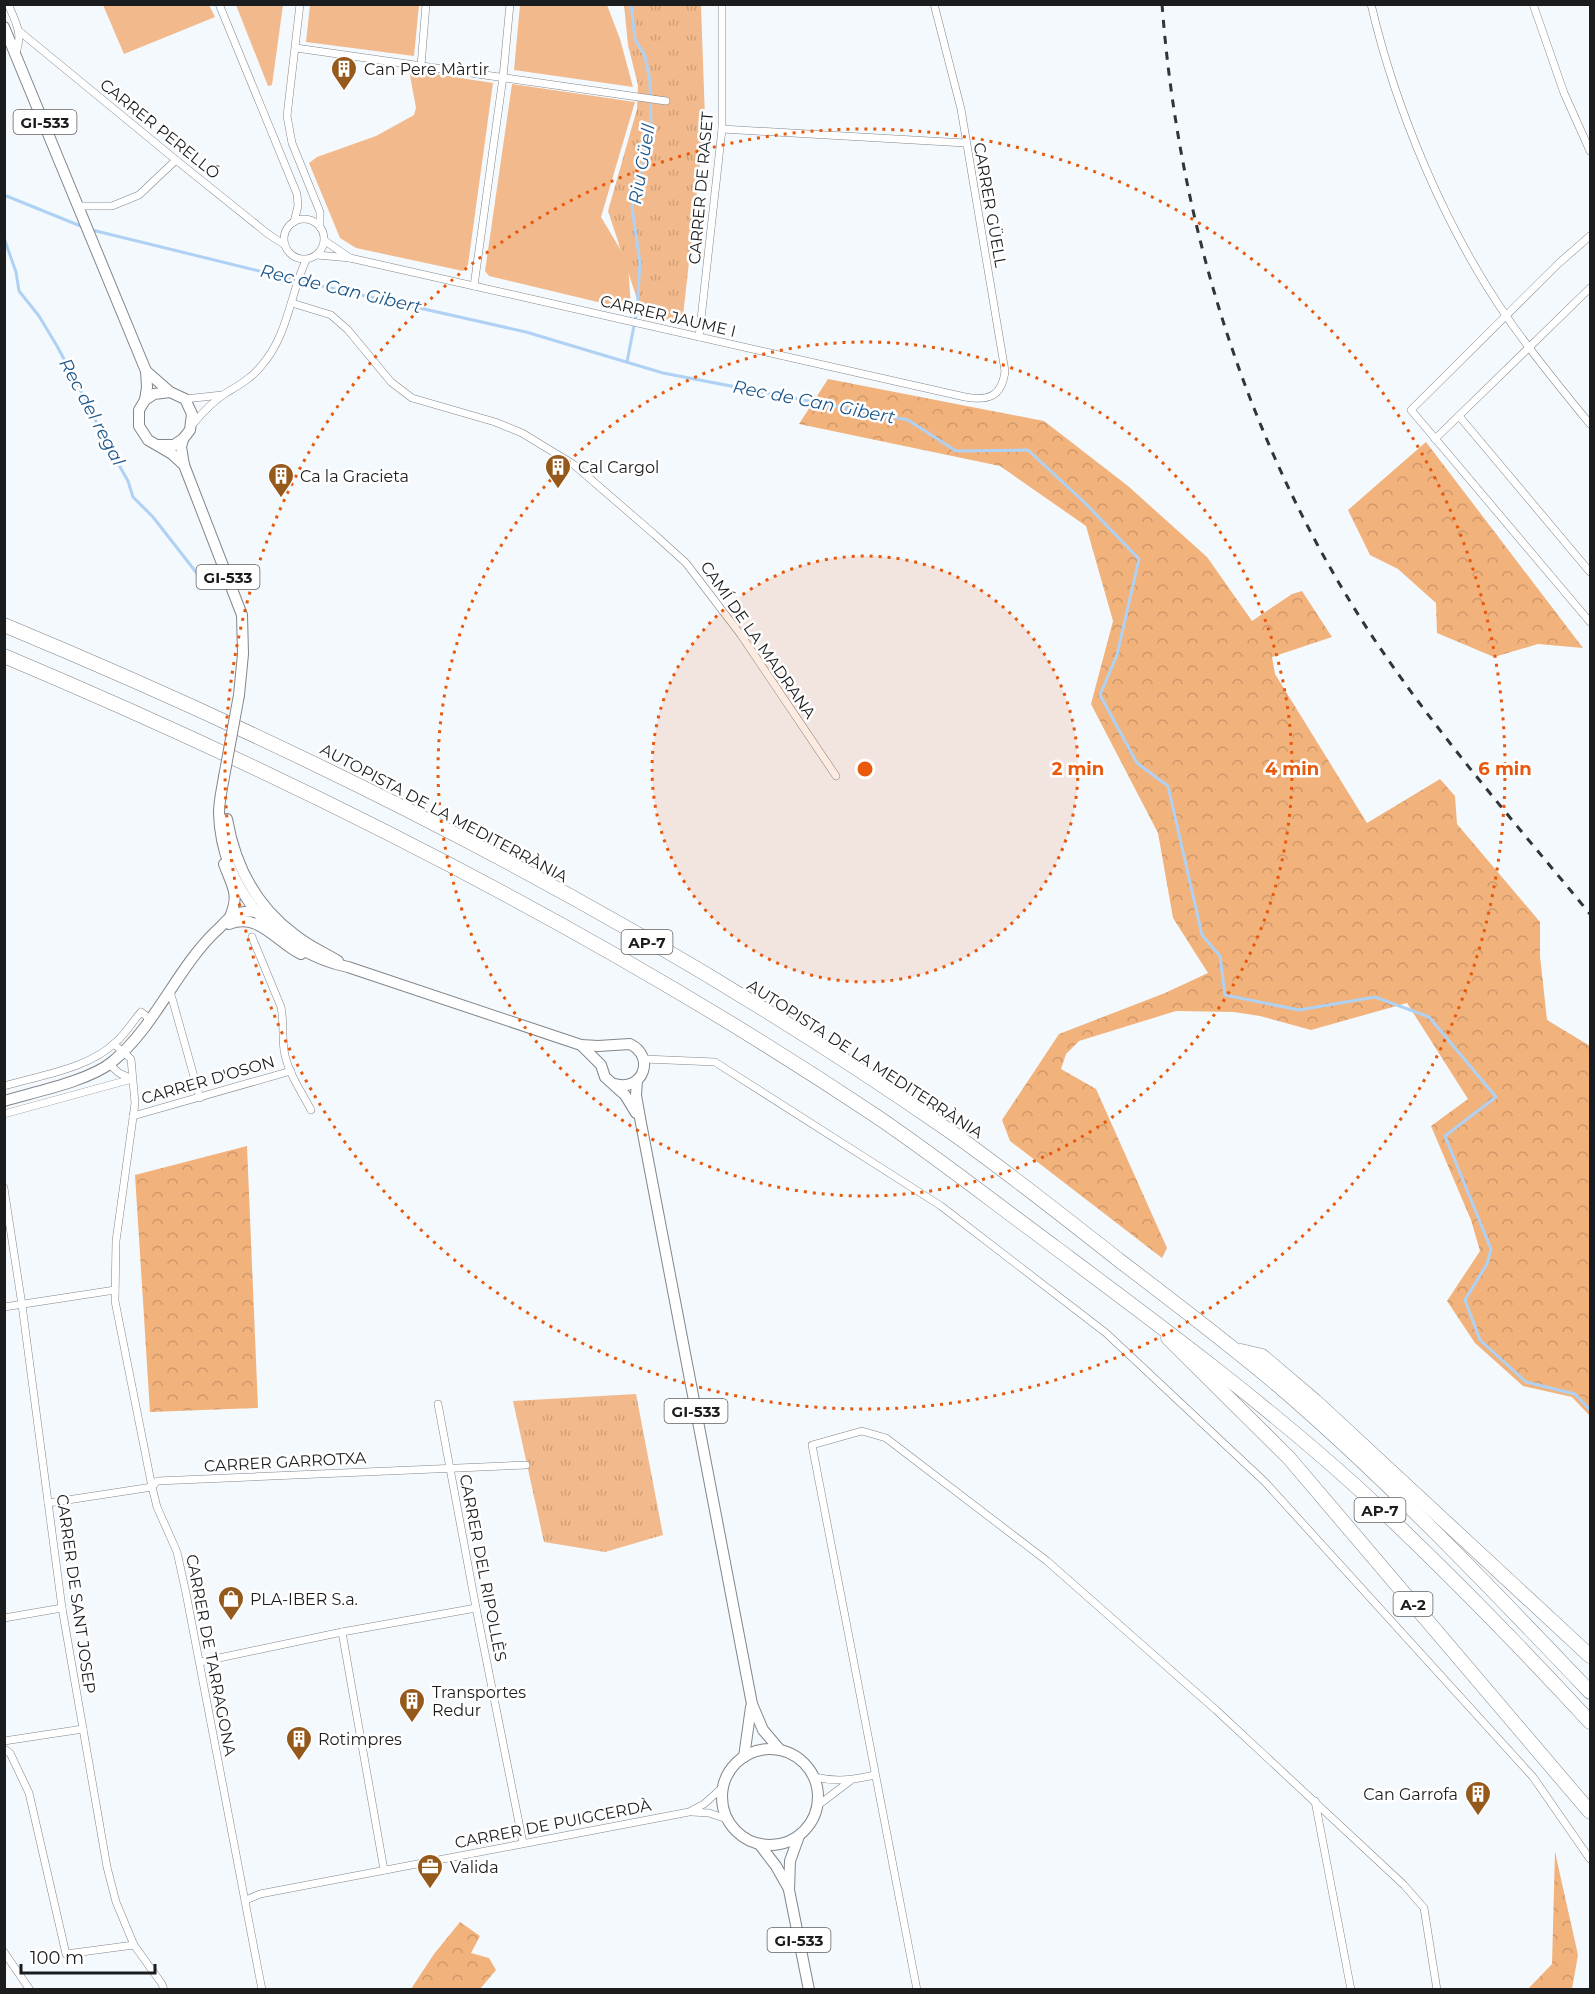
<svg xmlns="http://www.w3.org/2000/svg" width="1595" height="1994" font-family="Montserrat,sans-serif">
<style>
.grass{fill:#f2ba8c}
.forest{fill:url(#forest-crowns)}
.park{fill:url(#park-tufts)}
.lines{fill:none;stroke-linecap:round;stroke-linejoin:round}
.stream{stroke:#afd1f4;stroke-width:3}
.street-casing{stroke:#82868a;stroke-width:8}
.secondary-casing{stroke:#82868a;stroke-width:12}
.primary-casing{stroke:#82868a;stroke-width:12}
.highway-casing{stroke:#82868a;stroke-width:15}
.street{stroke:#fff;stroke-width:7}
.secondary{stroke:#fff;stroke-width:10}
.primary{stroke:#fff;stroke-width:10}
.highway{stroke:#fff;stroke-width:14}
.rail{stroke:#323436;stroke-width:3;stroke-dasharray:8 8;stroke-linecap:butt}
.primary-bridge-casing{stroke:#82868a;stroke-width:12;stroke-linecap:butt}
.primary-bridge{stroke:#fff;stroke-width:10}
.ring{fill:none;stroke:#e8590c;stroke-width:3;stroke-dasharray:3 6}
.labels{text-anchor:middle;dominant-baseline:central;stroke-width:5;stroke-linejoin:round;paint-order:stroke}
.shield{fill:#fff;stroke:#5f6062;stroke-width:1.5}
.shield-label{font-size:15px;font-weight:bold;fill:#1b1c1e}
.poi-label{font-size:16px;fill:#1b1c1e;stroke:#fff;text-anchor:start}
.street-label{font-size:16px;fill:#1b1c1e;stroke:#fff}
.water-label{font-size:18px;font-style:italic;fill:#1c588d;stroke:#fff}
.centre{fill:#e8590c;stroke:#fff;stroke-width:3}
.ring-label{font-size:18px;text-anchor:middle;font-weight:bold;fill:#e8590c;stroke:#fff;stroke-width:5;stroke-linejoin:round;paint-order:stroke}
</style>
<defs>
<pattern id="forest-crowns" width="20" height="18" patternUnits="userSpaceOnUse" patternTransform="scale(1.5)"><rect width="20" height="18" fill="#f2b27c"/><path d="M2 6a3 3 0 1 1 6 0M12 15a3 3 0 1 1 6 0" fill="none" stroke="#cf986b"/></pattern>
<pattern id="park-tufts" width="24" height="20" patternUnits="userSpaceOnUse" patternTransform="scale(1.5)"><rect width="24" height="20" fill="#f2ba8c"/><path d="M3 7l-1-3M5 7V3M7 7l1-3M15 17l-1-3M17 17v-4M19 17l1-3" fill="none" stroke="#cf9f78"/></pattern>
</defs>
<rect width="100%" height="100%" fill="#f4f9fe"/>
<g class="grass">
<path d="M103,5H209L215,17L124,54Z"/>
<path d="M236,5H283L272,85L268,86Z"/>
<path d="M310,5H419L414,56L306,42Z"/>
<path d="M520,5H607L620,39L633,87L514,70Z"/>
<path d="M409,70L493,83L468,265L463,271L356,248L340,238L309,163L317,157L376,136L414,115L416,108Z"/>
<path d="M512,84L635,102L601,217L628,262L631,310L489,276L485,271Z"/>
</g>
<g class="forest">
<path d="M828,379L1044,421L1128,486L1207,557L1252,621L1292,594L1302,591L1332,637L1272,657L1275,674L1367,823L1440,779L1455,796L1457,824L1540,922V956L1547,1020L1590,1046V1416L1572,1397L1523,1386L1475,1343L1447,1301L1480,1251L1471,1220L1431,1126L1468,1099L1407,1003L1311,1030L1260,1016L1234,1012L1176,1011L1079,1041L1066,1054L1061,1069L1096,1089L1167,1248L1162,1258L1010,1141L1002,1120L1059,1034L1165,993L1208,973L1173,918L1158,833L1091,704L1113,621L1086,526L1000,466L799,424Z"/>
<path d="M1426,442L1583,648L1538,644L1494,657L1437,633L1436,603L1398,569L1370,555L1348,510Z"/>
<path d="M247,1146L258,1408L150,1412L135,1175Z"/>
<path d="M1555,1852L1578,1955L1572,1989H1528L1552,1964Z"/>
<path d="M460,1922L480,1936L471,1953L489,1958L496,1970L480,1989H411L434,1954Z"/>
</g>
<g class="park">
<path d="M624,5H701L705,119L682,325L641,311L608,211L637,109L638,85L628,45Z"/>
<path d="M636,1394L663,1535L605,1552L544,1542L513,1401Z"/>
</g>
<g class="lines">
<g class="stream">
<path d="M4,195L83,227"/>
<path d="M92,230L304,282L526,332L663,373L908,420L956,451L1028,450L1084,502L1139,559L1117,655L1100,695L1137,763L1168,786L1202,935L1220,956L1225,995L1299,1010L1375,997L1429,1017L1496,1097L1445,1136L1491,1249L1487,1264L1465,1300L1480,1340L1526,1382L1575,1394L1590,1410"/>
<path d="M4,238L16,272L19,291L39,316L57,346L90,408L102,435L128,481L133,497L153,517L199,576"/>
<path d="M627,362L637,310L640,263L632,207L651,128L650,81L645,56L635,39L631,4"/>
</g>
<defs>
<g id="street">
<path d="M8,4C16,23 23,33 16,53"/>
<path d="M219,4L297,194L298,206L294,222"/>
<path d="M300,4L287,116L292,143L320,212V227"/>
<path d="M1371,4C1396,111 1446,230 1509,320C1534,356 1562,390 1590,424"/>
<path d="M1533,4L1564,93L1590,151"/>
<path d="M19,31L176,160L268,234L285,245"/>
<path d="M296,48L666,101"/>
<path d="M421,66L426,4"/>
<path d="M722,129L965,143"/>
<path d="M80,206H112L139,195L176,160"/>
<circle cx="304" cy="239" r="20"/>
<path d="M1590,236L1559,263L1411,410L1590,622"/>
<path d="M325,241L350,258"/>
<path d="M317,255L350,258L965,397C988,401 1002,397 1005,371L961,109L934,4"/>
<path d="M474,286L503,77L510,4"/>
<path d="M292,303L331,315L348,330L391,382L412,398L495,422L522,433L573,464L654,534L686,563L741,635L836,776"/>
<path d="M699,337L722,129V4"/>
<path d="M185,399L222,395"/>
<path d="M1459,416L1590,572"/>
<path d="M192,425C202,413 212,402 226,393C239,385 252,378 262,365C288,335 290,295 306,260"/>
<path d="M1435,439L1590,288"/>
<path d="M252,937L281,1007C284,1021 282,1035 284,1050C287,1071 301,1091 311,1110"/>
<path d="M170,991L200,1098"/>
<path d="M114,1044L131,1059L135,1103L116,1241L115,1301L152,1487L157,1507L177,1552L186,1593L262,1990"/>
<path d="M644,1059L715,1062L941,1206L1106,1333L1265,1482L1533,1777L1590,1859"/>
<path d="M109,1064L119,1073L132,1079"/>
<path d="M4,1086C41,1075 89,1069 117,1041C126,1033 133,1021 141,1012L150,1019"/>
<path d="M4,1114L132,1079"/>
<path d="M133,1116L291,1071"/>
<path d="M4,1188L22,1305L62,1608L107,1867L116,1902L134,1945L162,1984L164,1990"/>
<path d="M4,1307L115,1290"/>
<path d="M438,1404L476,1608L523,1843"/>
<path d="M48,1503L152,1487L157,1481L526,1465"/>
<path d="M4,1618L62,1608"/>
<path d="M342,1632L384,1870"/>
<path d="M200,1662L342,1632L476,1608"/>
<path d="M4,1741L83,1729"/>
<path d="M4,1749L10,1753L29,1793L66,1954L134,1945"/>
<path d="M814,1777C836,1782 853,1780 875,1775"/>
<path d="M1315,1801L1351,1990"/>
<path d="M817,1806L850,1781"/>
<path d="M692,1812L709,1813L727,1819"/>
<path d="M246,1900L260,1894L689,1812L704,1804L723,1787"/>
<path d="M4,1952L30,1990"/>
<path d="M917,1990L812,1445L862,1431L886,1438L1047,1561L1216,1710L1404,1885L1424,1908L1437,1990"/>
</g>
<g id="secondary">
<path d="M224,864C232,886 240,894 230,917"/>
<path d="M229,924C259,912 276,942 301,954"/>
<path d="M4,1101C34,1092 89,1081 112,1062C155,1027 176,970 215,932C221,927 226,920 232,916C241,911 253,910 263,914"/>
</g>
<g id="primary">
<path d="M4,27L146,371L147,387L145,400"/>
<path d="M146,371L170,392L185,399L192,414L190,430L183,439L174,445H158"/>
<path d="M170,392L154,394L145,400L139,410V426L148,440L172,454L184,465"/>
<path d="M183,439L181,447L184,465L242,615L243,654L239,695"/>
<path d="M224,777C222,789 219,801 219,813C221,888 276,952 348,967L581,1045L598,1046L630,1044C656,1057 643,1092 615,1084"/>
<path d="M227,819C235,865 256,906 294,934C307,945 323,952 338,961"/>
<path d="M581,1045L601,1065L605,1077L625,1095L636,1113"/>
<path d="M637,1080L636,1095L640,1118L752,1704L763,1730L780,1750"/>
<circle cx="770" cy="1797" r="48"/>
<path d="M744,1757L751,1707"/>
<path d="M799,1836L790,1861L789,1890L809,1990"/>
<path d="M760,1845L776,1866L789,1889"/>
</g>
<g id="highway">
<path d="M4,625C332,761 659,929 951,1132C1009,1173 1064,1217 1120,1261C1174,1302 1228,1343 1280,1387C1390,1482 1490,1587 1590,1692"/>
<path d="M4,656C308,784 602,933 876,1116C938,1158 996,1204 1056,1248C1159,1325 1263,1402 1359,1489C1439,1563 1516,1642 1590,1722"/>
<path d="M1168,1338L1289,1458L1590,1812"/>
<path d="M1241,1351L1262,1356L1315,1401L1590,1656"/>
</g>
</defs>
<use href="#street" class="street-casing"/>
<use href="#secondary" class="secondary-casing"/>
<use href="#primary" class="primary-casing"/>
<use href="#highway" class="highway-casing"/>
<use href="#street" class="street"/>
<use href="#secondary" class="secondary"/>
<use href="#primary" class="primary"/>
<use href="#highway" class="highway"/>
<path class="rail" d="M1162,4C1179,228 1249,451 1374,639C1439,736 1516,824 1590,914"/>
<defs>
<path id="primary-bridge" d="M224,777L239,695"/>
</defs>
<use href="#primary-bridge" class="primary-bridge-casing"/>
<use href="#primary-bridge" class="primary-bridge"/>
</g>
<circle cx="865" cy="769" r="213" fill="#e8590c" fill-opacity=".12"/>
<g class="ring">
<circle cx="865" cy="769" r="213"/>
<circle cx="865" cy="769" r="427"/>
<circle cx="865" cy="769" r="640"/>
</g>
<defs>
<symbol id="building-pin" viewBox="-11 -11 22 30"><path d="M0 17L-7.5 6A9.5 9.5 0 1 1 7.5 6Z" fill="#95591c" stroke="#fff"/><path d="M-4-6H4V6H1V3H-1V6H-4ZM-2.5-4.3h1.7v1.8h-1.7ZM.8-4.3h1.7v1.8H.8ZM-2.5-1h1.7V.8h-1.7ZM.8-1h1.7V.8H.8Z" fill="#fff"/></symbol>
<symbol id="shop-pin" viewBox="-11 -11 22 30"><path d="M0 17L-7.5 6A9.5 9.5 0 1 1 7.5 6Z" fill="#95591c" stroke="#fff"/><path d="M-5-2.5h2.3a2.7 3.5 0 0 1 5.4 0H5L5.5 6h-11ZM-1.5-2.5h3a1.5 2.3 0 0 0-3 0Z" fill="#fff"/></symbol>
<symbol id="office-pin" viewBox="-11 -11 22 30"><path d="M0 17L-7.5 6A9.5 9.5 0 1 1 7.5 6Z" fill="#95591c" stroke="#fff"/><path d="M-6-3h4V-5.5h4V-3h4V5H-6ZM-1-4.5V-3h2v-1.5ZM-6 0V1H6V0Z" fill="#fff"/></symbol>
</defs>
<g fill-rule="evenodd">
<use href="#building-pin" x="329" y="54" width="30" height="40"/>
<use href="#building-pin" x="543" y="452" width="30" height="40"/>
<use href="#building-pin" x="266" y="461" width="30" height="40"/>
<use href="#shop-pin" x="216" y="1584" width="30" height="40"/>
<use href="#building-pin" x="397" y="1686" width="30" height="40"/>
<use href="#building-pin" x="284" y="1724" width="30" height="40"/>
<use href="#building-pin" x="1463" y="1779" width="30" height="40"/>
<use href="#office-pin" x="415" y="1852" width="30" height="40"/>
</g>
<g class="labels">
<g class="shield">
<rect x="13.5" y="110" width="63" height="24" rx="4.5"/>
<rect x="196.5" y="565" width="63" height="24" rx="4.5"/>
<rect x="621.5" y="930" width="51" height="24" rx="4.5"/>
<rect x="664.5" y="1399" width="63" height="24" rx="4.5"/>
<rect x="1354.5" y="1498" width="51" height="24" rx="4.5"/>
<rect x="1393.5" y="1592" width="39" height="24" rx="4.5"/>
<rect x="767.5" y="1928" width="63" height="24" rx="4.5"/>
</g>
<g class="shield-label">
<text x="45" y="122">GI-533</text>
<text x="228" y="577">GI-533</text>
<text x="647" y="942">AP-7</text>
<text x="696" y="1411">GI-533</text>
<text x="1380" y="1510">AP-7</text>
<text x="1413" y="1604">A-2</text>
<text x="799" y="1940">GI-533</text>
</g>
<g class="poi-label">
<text x="364" y="69">Can Pere Màrtir</text>
<text x="578" y="467">Cal Cargol</text>
<text x="300" y="476">Ca la Gracieta</text>
<text x="250" y="1599">PLA-IBER S.a.</text>
<text x="432" y="1692">Transportes<tspan x="432" dy="18">Redur</tspan></text>
<text x="318" y="1739">Rotimpres</text>
<text x="1458" y="1794" text-anchor="end">Can Garrofa</text>
<text x="450" y="1867">Valida</text>
</g>
<g class="street-label">
<text transform="translate(160 129) rotate(39)">CARRER PERELLÓ</text>
<text transform="translate(701 188) rotate(-85)">CARRER DE RASET</text>
<text transform="translate(990 205) rotate(80)">CARRER GÜELL</text>
<text transform="translate(668 316) rotate(13)">CARRER JAUME I</text>
<text transform="translate(758 640) rotate(55)">CAMÍ DE LA MADRANA</text>
<text transform="translate(444 813) rotate(28)">AUTOPISTA DE LA MEDITERRÀNIA</text>
<text transform="translate(865 1059) rotate(33)">AUTOPISTA DE LA MEDITERRÀNIA</text>
<text transform="translate(208 1080) rotate(-16)">CARRER D'OSON</text>
<text transform="translate(285 1462) rotate(-3)">CARRER GARROTXA</text>
<text transform="translate(483 1568) rotate(79)">CARRER DEL RIPOLLÈS</text>
<text transform="translate(76 1594) rotate(82)">CARRER DE SANT JOSEP</text>
<text transform="translate(211 1655) rotate(79)">CARRER DE TARRAGONA</text>
<text transform="translate(553 1824) rotate(-11)">CARRER DE PUIGCERDÀ</text>
</g>
<g class="water-label">
<text transform="translate(642 164) rotate(-80)">Riu Güell</text>
<text transform="translate(341 289) rotate(13)">Rec de Can Gibert</text>
<text transform="translate(814 402) rotate(11)">Rec de Can Gibert</text>
<text transform="translate(92 412) rotate(62)">Rec del regal</text>
</g>
</g>
<circle cx="865" cy="769" r="9" class="centre"/>
<g class="ring-label">
<text x="1078" y="775">2 min</text>
<text x="1292" y="775">4 min</text>
<text x="1505" y="775">6 min</text>
</g>
<rect width="1595" height="1994" fill="none" stroke="#1b1c1e" stroke-width="12"/>
<path d="M21 1964v9h134v-9" fill="none" stroke="#1b1c1e" stroke-width="3"/>
<text x="30" y="1964" font-size="18" fill="#1b1c1e" stroke="#ffffff" stroke-width="4.5" paint-order="stroke">100 m</text>
</svg>
